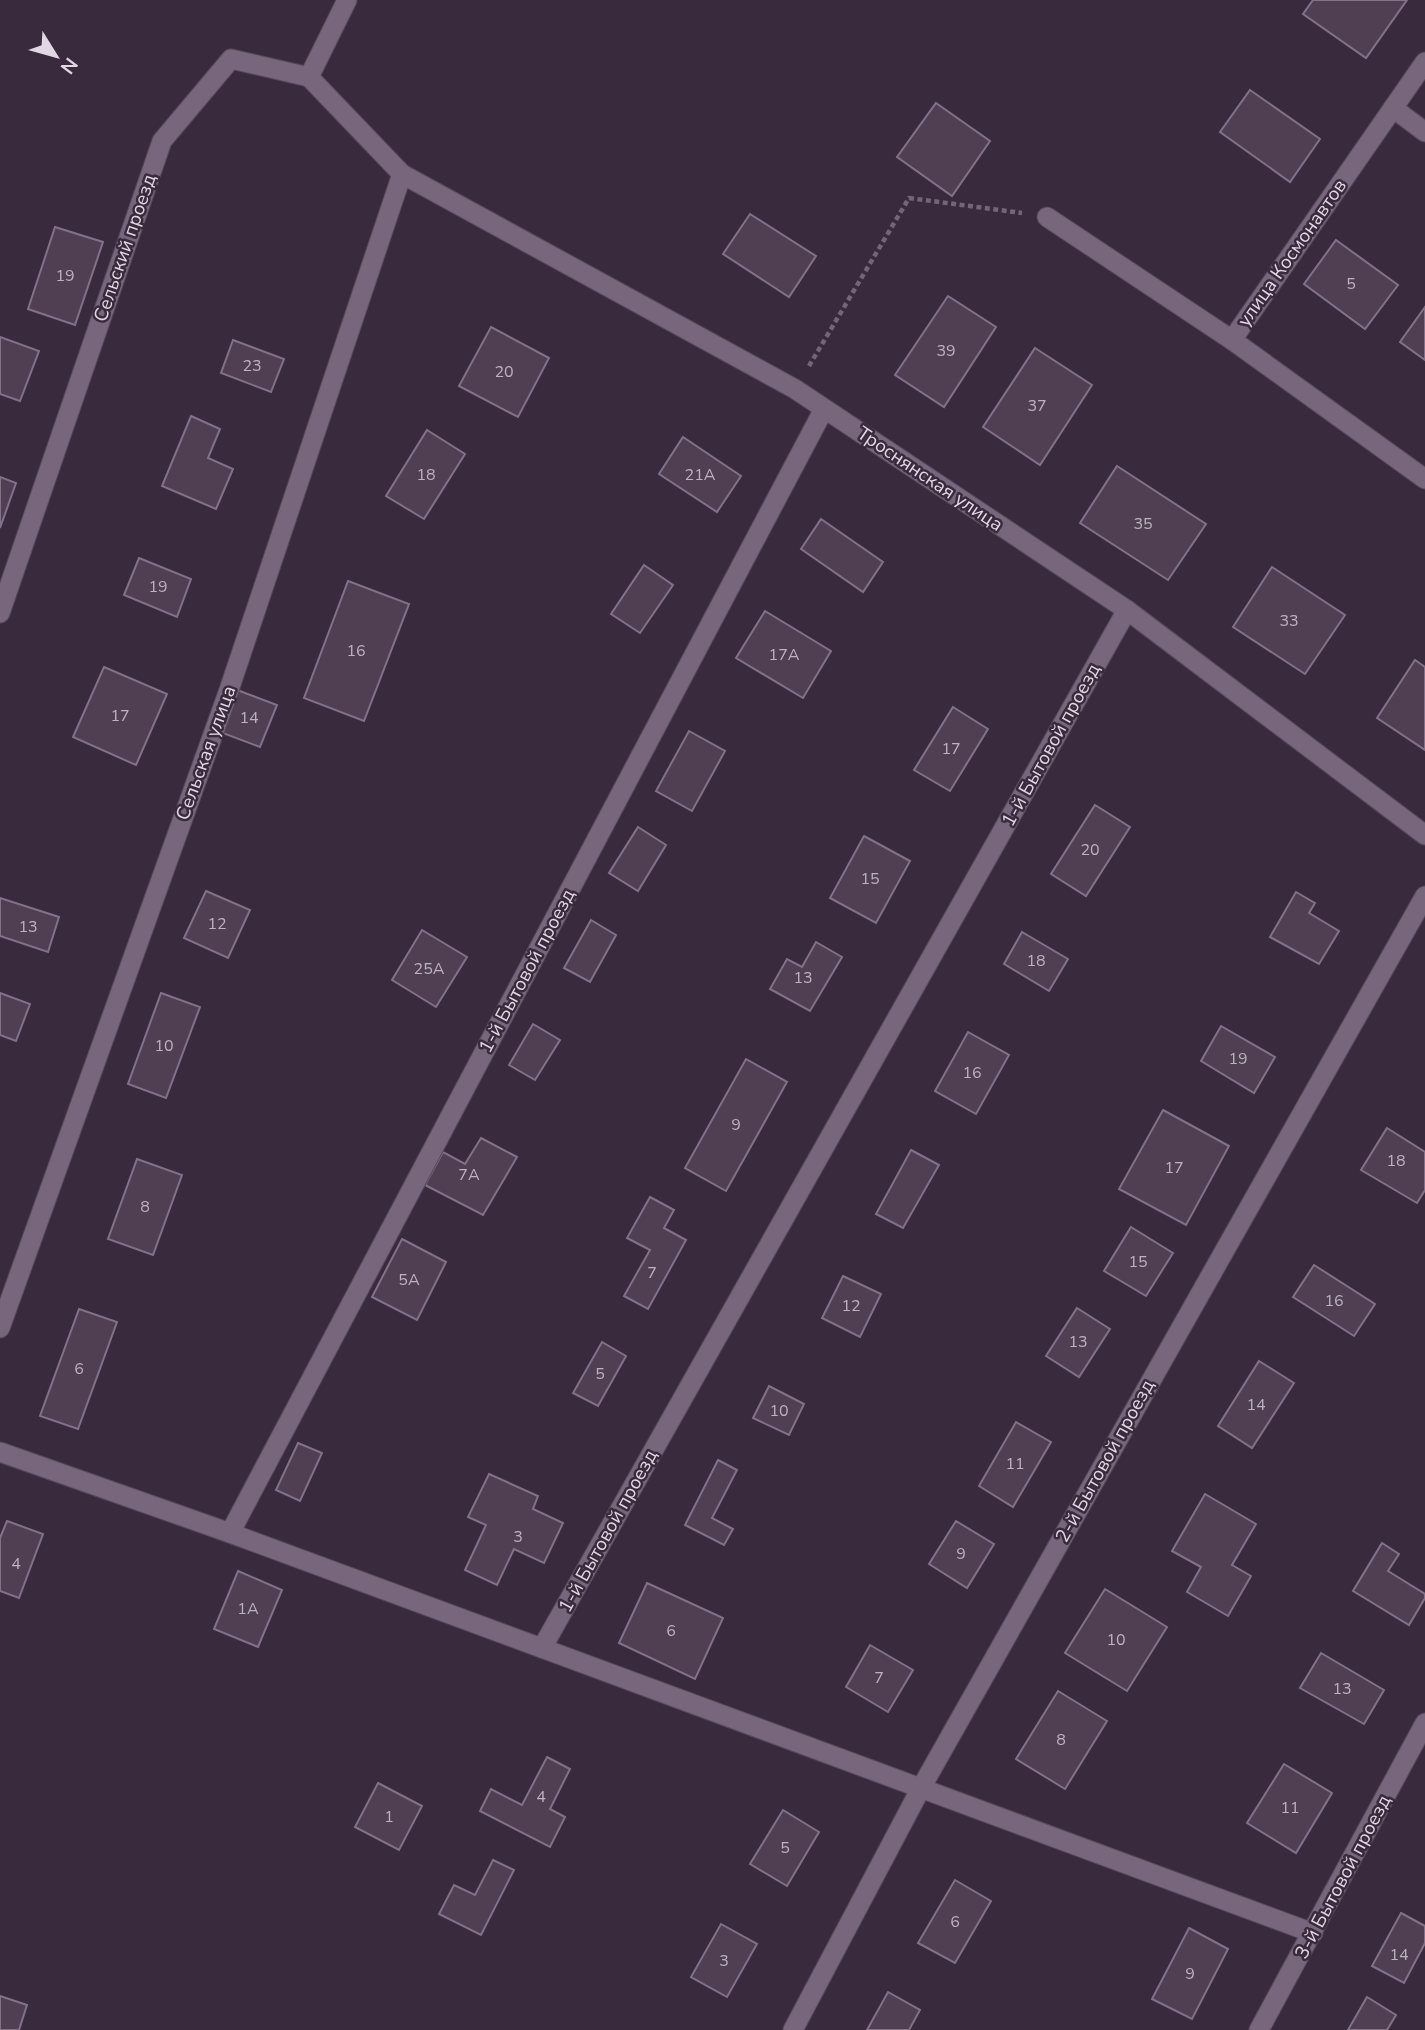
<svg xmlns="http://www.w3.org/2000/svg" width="1425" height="2030" font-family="'Nunito Sans',sans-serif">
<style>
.building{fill:#503f53;stroke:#837187;stroke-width:2}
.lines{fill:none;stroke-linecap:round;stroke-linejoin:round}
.minor-casing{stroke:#57495a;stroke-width:21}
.path{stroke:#746677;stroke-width:4.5;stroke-dasharray:5 3.5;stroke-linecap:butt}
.minor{stroke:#78667c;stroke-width:19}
.labels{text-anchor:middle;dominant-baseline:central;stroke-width:5;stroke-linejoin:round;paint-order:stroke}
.number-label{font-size:16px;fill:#beb1c0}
.street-label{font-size:19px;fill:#e2d7e4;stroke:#3a2a3d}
</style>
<rect width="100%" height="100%" fill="#3a2a3d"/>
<g class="building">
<path d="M1313,0H1407L1366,58L1303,14Z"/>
<path d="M1250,90L1320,139L1290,182L1220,132Z"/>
<path d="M936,103L990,141L952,196L897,157Z"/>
<path d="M750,214L816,256L789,297L723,254Z"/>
<path d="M55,227L103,242L75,325L28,309Z"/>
<path d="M1336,240L1398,285L1365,329L1304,284Z"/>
<path d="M948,296L996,327L944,407L895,375Z"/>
<path d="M1425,307V360L1400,342Z"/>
<path d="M491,327L549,358L518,417L459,386Z"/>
<path d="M0,337L39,351L20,401L0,394Z"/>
<path d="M233,340L284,359L271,392L221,373Z"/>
<path d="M1035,348L1092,385L1040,465L983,427Z"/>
<path d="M191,416L220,429L208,458L233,469L216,509L162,486Z"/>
<path d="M427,430L465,454L424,519L386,496Z"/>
<path d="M683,437L741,476L717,512L659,474Z"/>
<path d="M1117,466L1206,524L1168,580L1080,523Z"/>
<path d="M0,477L16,483L0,528Z"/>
<path d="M821,519L883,562L863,592L801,549Z"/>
<path d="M139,558L191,579L177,617L124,595Z"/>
<path d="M644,565L673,585L640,633L611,614Z"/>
<path d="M1272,567L1345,615L1305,674L1233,627Z"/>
<path d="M348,581L409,604L364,721L304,698Z"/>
<path d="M765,611L831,651L803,698L736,658Z"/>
<path d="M1415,660L1425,667V750L1377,718Z"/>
<path d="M104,667L167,694L136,765L73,737Z"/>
<path d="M237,690L277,705L260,747L220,732Z"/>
<path d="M953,707L988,729L950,791L914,770Z"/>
<path d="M689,731L725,751L692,811L656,791Z"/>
<path d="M1095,805L1130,827L1086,896L1051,874Z"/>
<path d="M638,827L666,845L638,891L609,873Z"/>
<path d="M864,836L910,861L876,923L830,898Z"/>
<path d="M206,891L250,910L228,958L184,938Z"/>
<path d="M1296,892L1315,903L1309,913L1339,931L1319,964L1270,937Z"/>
<path d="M0,898L59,917L48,952L0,936Z"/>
<path d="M591,920L616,935L590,982L564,968Z"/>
<path d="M422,930L467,957L436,1007L392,980Z"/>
<path d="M1022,932L1068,959L1049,991L1004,964Z"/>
<path d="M816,942L842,957L810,1011L770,989L787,959L802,967Z"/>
<path d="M0,993L30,1004L16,1041L0,1035Z"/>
<path d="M161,993L200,1007L166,1098L128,1084Z"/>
<path d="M533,1024L560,1040L535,1080L509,1065Z"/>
<path d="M1221,1026L1275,1057L1254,1093L1201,1061Z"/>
<path d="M968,1032L1009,1055L976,1114L935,1091Z"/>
<path d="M746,1059L787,1082L726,1191L685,1168Z"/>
<path d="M1163,1110L1229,1146L1186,1225L1119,1189Z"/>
<path d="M1387,1128L1425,1152V1190L1417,1203L1361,1170Z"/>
<path d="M481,1138L517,1157L483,1215L425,1185L443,1152L465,1164Z"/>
<path d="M911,1150L939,1165L903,1228L876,1214Z"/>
<path d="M137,1159L182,1175L153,1255L108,1239Z"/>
<path d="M650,1197L674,1210L664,1228L686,1240L648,1309L624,1296L650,1250L627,1238Z"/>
<path d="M1131,1227L1173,1253L1146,1296L1104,1271Z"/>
<path d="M402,1239L446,1262L417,1320L372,1297Z"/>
<path d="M1314,1265L1375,1304L1354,1336L1293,1297Z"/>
<path d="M843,1276L881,1294L860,1337L822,1318Z"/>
<path d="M1077,1308L1110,1329L1079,1377L1046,1356Z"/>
<path d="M79,1309L117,1322L78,1429L40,1416Z"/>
<path d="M602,1342L626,1356L598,1406L573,1393Z"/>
<path d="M1259,1361L1294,1383L1252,1448L1218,1426Z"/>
<path d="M769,1386L804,1404L789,1435L753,1418Z"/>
<path d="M1016,1422L1051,1442L1013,1507L979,1486Z"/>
<path d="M298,1443L322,1453L300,1501L276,1490Z"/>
<path d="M718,1460L737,1470L712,1518L733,1529L724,1545L685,1525Z"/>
<path d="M489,1474L538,1496L533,1509L563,1523L544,1563L514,1549L497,1585L465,1570L486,1525L468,1517Z"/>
<path d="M1205,1494L1256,1524L1232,1565L1251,1576L1228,1616L1187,1592L1201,1567L1172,1551Z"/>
<path d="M7,1521L43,1534L19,1598L0,1591V1538Z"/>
<path d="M956,1521L994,1544L967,1588L929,1564Z"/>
<path d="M1382,1543L1399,1554L1388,1571L1425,1594V1598L1409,1625L1353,1591Z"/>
<path d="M238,1571L282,1590L258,1647L214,1629Z"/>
<path d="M647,1583L723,1618L695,1679L619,1643Z"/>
<path d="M1105,1589L1167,1627L1127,1691L1065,1653Z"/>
<path d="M870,1645L913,1670L888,1712L846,1687Z"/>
<path d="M1321,1653L1384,1690L1364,1724L1300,1688Z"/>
<path d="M1058,1691L1107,1721L1065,1789L1016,1759Z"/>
<path d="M547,1757L570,1769L550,1809L565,1817L550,1847L480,1811L491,1789L522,1805Z"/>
<path d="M1284,1764L1332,1793L1296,1853L1247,1823Z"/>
<path d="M378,1783L422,1806L399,1850L355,1827Z"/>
<path d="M783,1810L819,1832L787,1886L750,1864Z"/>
<path d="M493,1860L514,1870L481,1935L439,1914L454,1885L475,1895Z"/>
<path d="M955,1880L991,1901L955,1963L918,1943Z"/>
<path d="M1401,1913L1425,1926V1943L1404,1983L1372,1966Z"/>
<path d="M721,1924L757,1944L727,1997L691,1977Z"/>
<path d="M1189,1928L1228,1949L1192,2019L1152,1999Z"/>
<path d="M888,1992L920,2010L909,2030H867Z"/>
<path d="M0,1996L27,2005L19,2030H0Z"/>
<path d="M1367,1997L1396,2015L1387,2030H1348Z"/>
</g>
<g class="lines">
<defs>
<g id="minor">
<path d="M309,77L402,174L795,389L1127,610L1425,835"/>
<path d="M1393,108L1425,132"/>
<path d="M1047,217L1232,340L1425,479"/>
<path d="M1232,340L1425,62"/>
<path d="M0,613L162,141L231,59L309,77L347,0"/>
<path d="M0,1328L229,690L402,174"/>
<path d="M0,1452L230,1533L1313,1933"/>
<path d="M230,1533L824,409"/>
<path d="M542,1648L1127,610"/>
<path d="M793,2030L921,1788L1425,896"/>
<path d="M1259,2030L1425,1723"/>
</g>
</defs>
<use href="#minor" class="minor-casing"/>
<path class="path" d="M809,366L909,198L1022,213"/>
<use href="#minor" class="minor"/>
</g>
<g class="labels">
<g class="number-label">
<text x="65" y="276">19</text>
<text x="1351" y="284">5</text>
<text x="946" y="351">39</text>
<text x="252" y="366">23</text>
<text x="504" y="372">20</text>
<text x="1037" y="406">37</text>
<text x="426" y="475">18</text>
<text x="700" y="475">21А</text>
<text x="1143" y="524">35</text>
<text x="158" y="587">19</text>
<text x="1289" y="621">33</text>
<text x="356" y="651">16</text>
<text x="784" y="655">17А</text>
<text x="120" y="716">17</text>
<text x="249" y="718">14</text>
<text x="951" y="749">17</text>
<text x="1090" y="850">20</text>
<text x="870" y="879">15</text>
<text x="217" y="924">12</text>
<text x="28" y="927">13</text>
<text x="1036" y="961">18</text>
<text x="429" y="969">25А</text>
<text x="803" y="978">13</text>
<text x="164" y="1046">10</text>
<text x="1238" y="1059">19</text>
<text x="972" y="1073">16</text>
<text x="736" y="1125">9</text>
<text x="1396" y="1161">18</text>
<text x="1174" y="1168">17</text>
<text x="469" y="1175">7А</text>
<text x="145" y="1207">8</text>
<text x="1138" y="1262">15</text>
<text x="652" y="1273">7</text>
<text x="409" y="1280">5А</text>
<text x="1334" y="1301">16</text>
<text x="851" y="1306">12</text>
<text x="1078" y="1342">13</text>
<text x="79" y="1369">6</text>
<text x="600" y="1374">5</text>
<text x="1256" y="1405">14</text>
<text x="779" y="1411">10</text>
<text x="1015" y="1464">11</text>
<text x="518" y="1537">3</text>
<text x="961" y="1554">9</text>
<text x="16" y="1564">4</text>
<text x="248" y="1609">1А</text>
<text x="671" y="1631">6</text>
<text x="1116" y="1640">10</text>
<text x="879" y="1678">7</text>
<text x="1342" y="1689">13</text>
<text x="1061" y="1740">8</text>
<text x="541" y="1797">4</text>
<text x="1290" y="1808">11</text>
<text x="389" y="1817">1</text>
<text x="785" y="1848">5</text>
<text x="955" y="1922">6</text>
<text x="1399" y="1955">14</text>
<text x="724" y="1961">3</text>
<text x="1190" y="1974">9</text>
</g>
<g class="street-label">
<text transform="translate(125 248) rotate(-71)">Сельский проезд</text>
<text transform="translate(1292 253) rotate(-55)">улица Космонавтов</text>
<text transform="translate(930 479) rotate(34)">Троснянская улица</text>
<text transform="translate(1051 745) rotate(-61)">1-й Бытовой проезд</text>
<text transform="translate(206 753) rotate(-70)">Сельская улица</text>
<text transform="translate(527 971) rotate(-62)">1-й Бытовой проезд</text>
<text transform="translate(1105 1461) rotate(-61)">2-й Бытовой проезд</text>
<text transform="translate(608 1531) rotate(-61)">1-й Бытовой проезд</text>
<text transform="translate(1343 1877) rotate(-62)">3-й Бытовой проезд</text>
</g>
</g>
<g transform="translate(56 56) rotate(127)" stroke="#3a2a3d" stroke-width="5" paint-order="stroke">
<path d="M0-5L12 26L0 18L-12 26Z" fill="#e2d7e4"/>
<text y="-10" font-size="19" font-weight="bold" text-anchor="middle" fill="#e2d7e4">N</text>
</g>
</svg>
